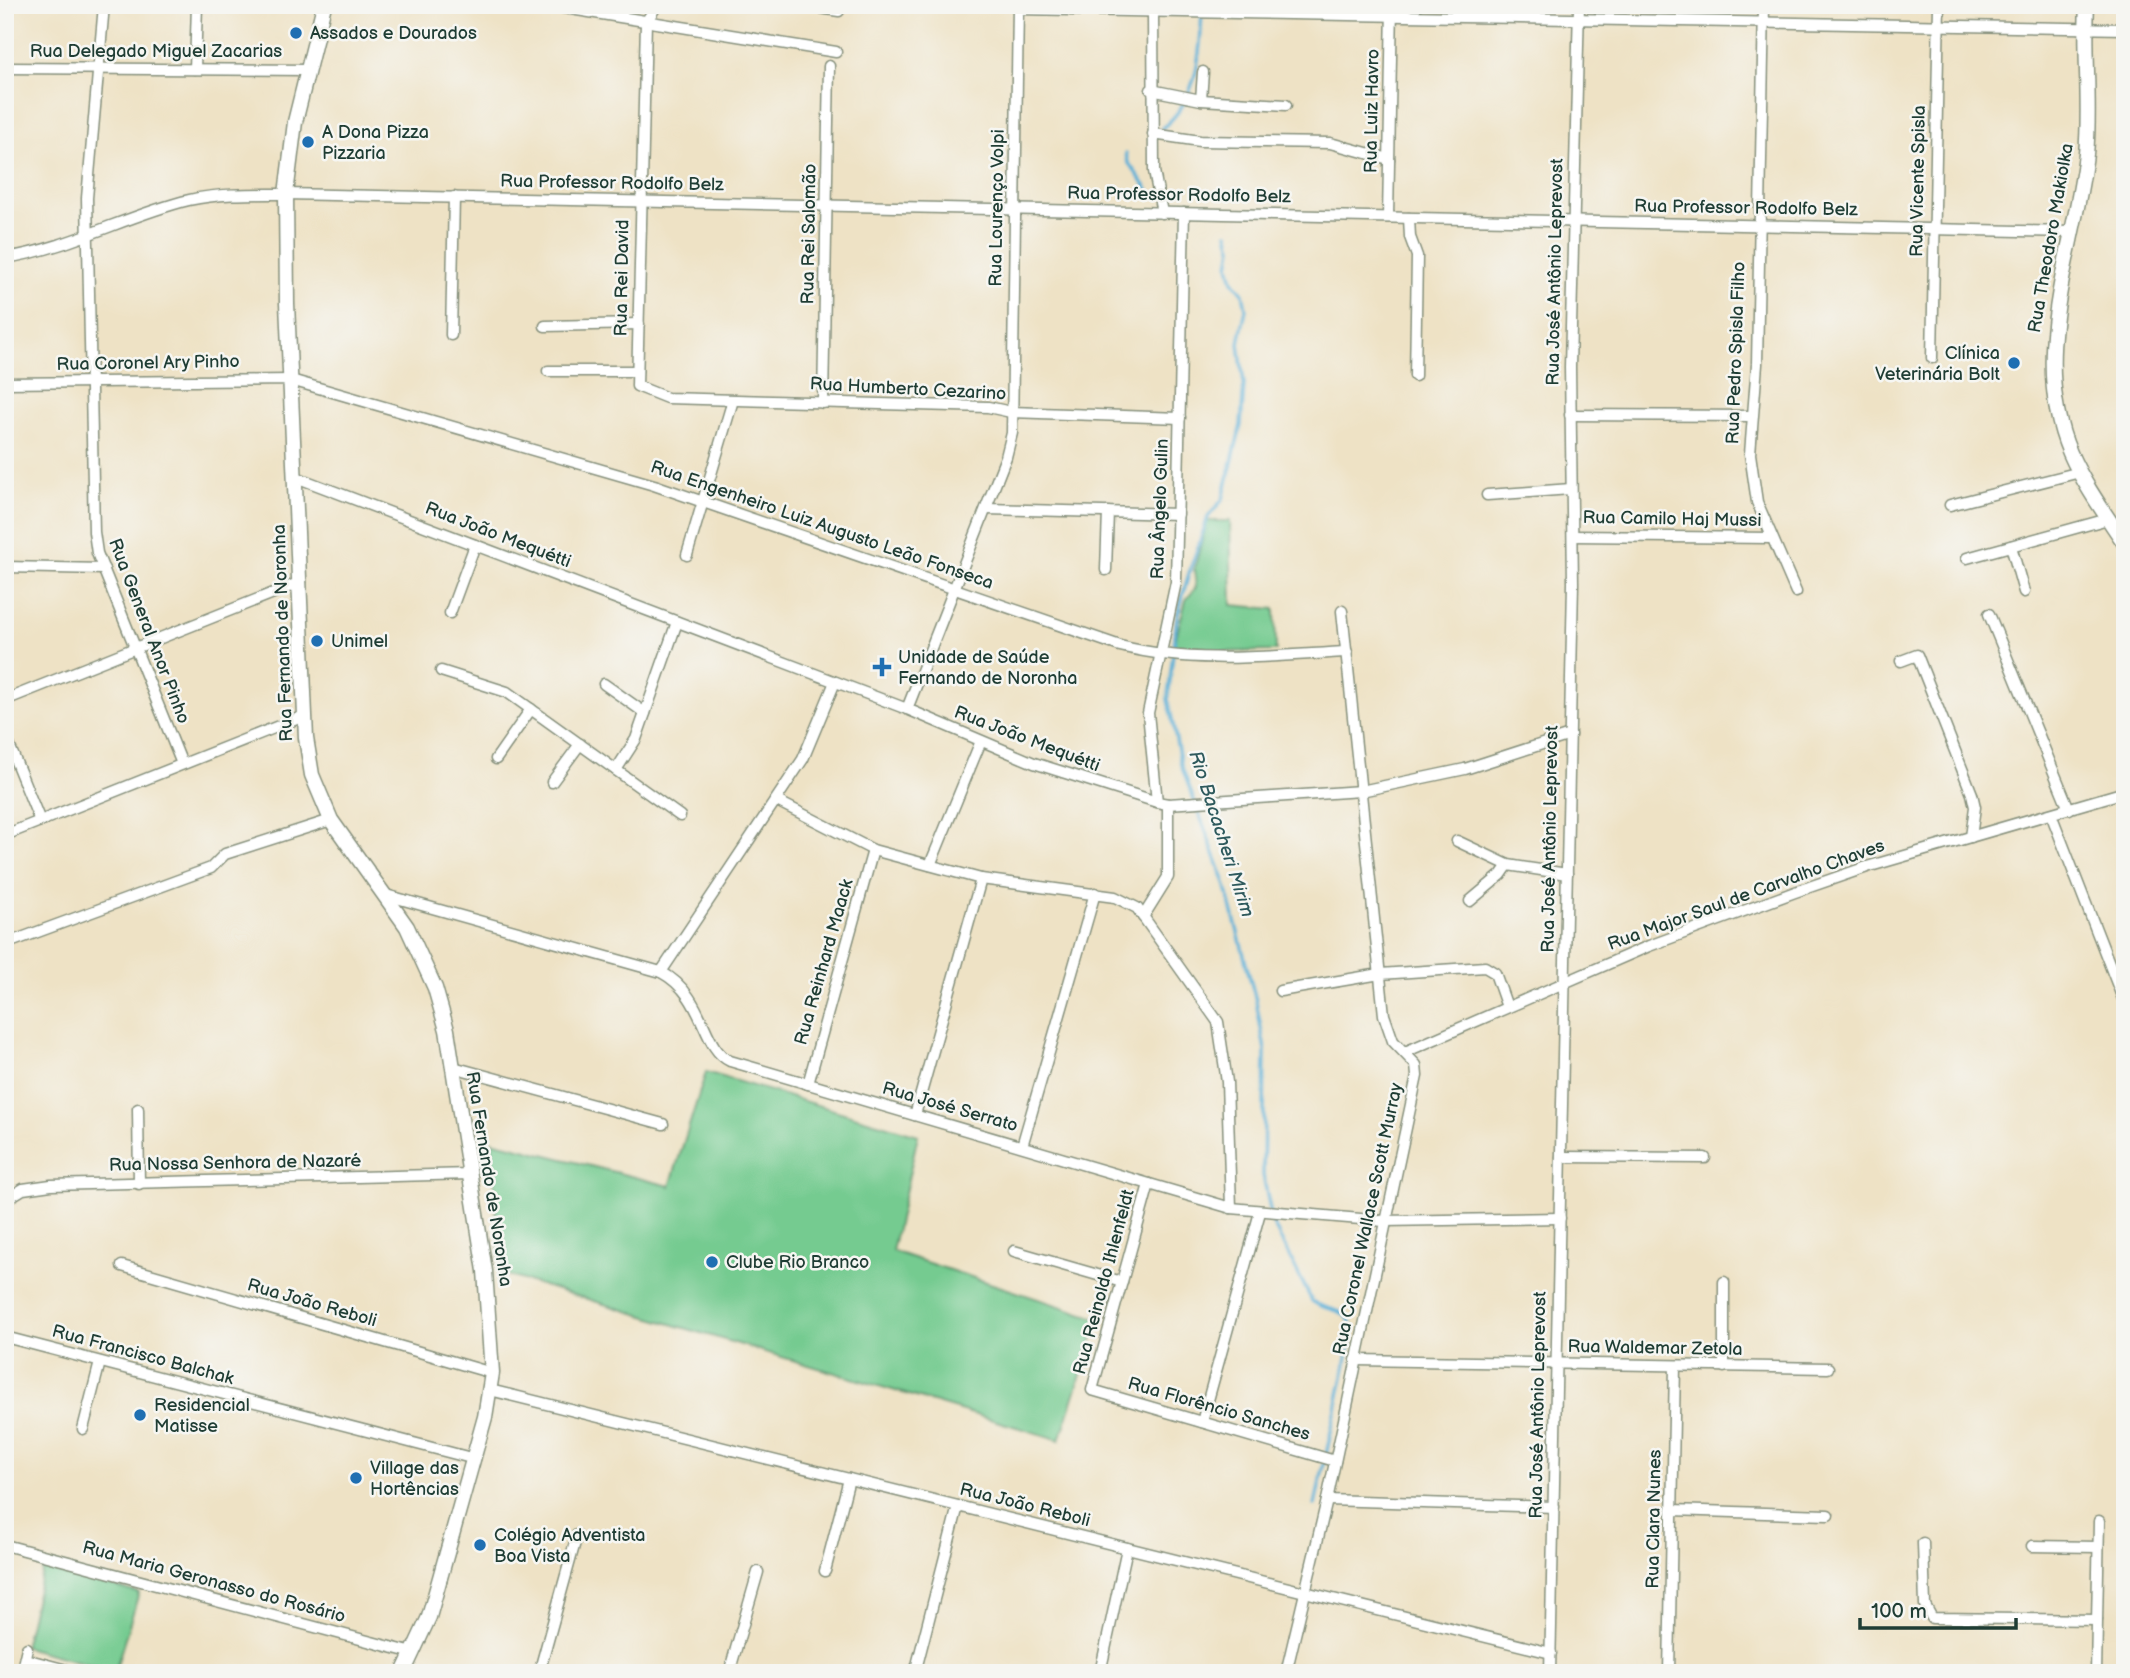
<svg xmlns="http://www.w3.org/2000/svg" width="2130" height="1678" font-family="'Balsamiq Sans',sans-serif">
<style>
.green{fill:#74cb90;stroke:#4a8462;stroke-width:2}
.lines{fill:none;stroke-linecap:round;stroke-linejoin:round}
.stream{stroke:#5bb0d7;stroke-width:3.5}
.minor-casing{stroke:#86907c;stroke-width:13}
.major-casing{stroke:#86907c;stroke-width:17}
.minor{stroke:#fff;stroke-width:10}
.major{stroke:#fff;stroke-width:14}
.poi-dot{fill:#1f6fb2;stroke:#f6f6f2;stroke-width:2.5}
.labels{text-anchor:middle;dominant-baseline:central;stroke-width:5;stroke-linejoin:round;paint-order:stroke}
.poi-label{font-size:18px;fill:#1f3d34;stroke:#f6f6f2;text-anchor:start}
.street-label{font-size:18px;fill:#1f3d34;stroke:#f6f6f2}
.water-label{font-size:19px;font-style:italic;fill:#2e5a5d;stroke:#f6f6f2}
</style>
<rect width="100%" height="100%" fill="#f6f6f2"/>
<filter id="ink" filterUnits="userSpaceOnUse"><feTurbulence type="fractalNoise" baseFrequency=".0143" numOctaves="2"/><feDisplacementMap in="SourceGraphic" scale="14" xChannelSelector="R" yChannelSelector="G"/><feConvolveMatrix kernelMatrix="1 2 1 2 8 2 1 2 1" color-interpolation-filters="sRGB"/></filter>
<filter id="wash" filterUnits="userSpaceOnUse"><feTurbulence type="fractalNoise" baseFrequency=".00686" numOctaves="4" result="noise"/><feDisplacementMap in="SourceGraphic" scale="28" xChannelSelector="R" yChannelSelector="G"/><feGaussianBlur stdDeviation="1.57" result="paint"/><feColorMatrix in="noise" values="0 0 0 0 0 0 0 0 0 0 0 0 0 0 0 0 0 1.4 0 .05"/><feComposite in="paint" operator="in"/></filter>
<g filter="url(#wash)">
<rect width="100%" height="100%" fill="#eee2c5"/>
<g class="green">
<path d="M1207,521H1230L1232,605L1275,609L1276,651L1205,652L1173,648L1186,600L1196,587L1194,570Z"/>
<path d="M706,1072L918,1135L892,1251L1099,1319L1060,1440L500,1273L492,1141L670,1186Z"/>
<path d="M43,1568L139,1593L115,1671L24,1647Z"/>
</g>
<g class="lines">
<g class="stream">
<path d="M1162,128C1199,100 1201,50 1202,5"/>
<path d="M1126,154L1128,162L1152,195"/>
<path d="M1228,233L1232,248L1229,265L1233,281L1243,293L1246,309L1239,343L1244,384L1241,425L1223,499L1208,517L1189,573L1177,616L1168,699L1181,765L1225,883L1256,1001L1265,1050L1263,1175L1273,1224L1312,1301C1328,1313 1349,1305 1353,1331L1315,1505"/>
</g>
</g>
</g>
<g filter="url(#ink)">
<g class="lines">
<defs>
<g id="minor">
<path d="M104,5L87,198L94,532L97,553L182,764"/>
<path d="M546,5L836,52"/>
<path d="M657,5L646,22L637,386L667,398L988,407L1011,412L1180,418"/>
<path d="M801,5L839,11"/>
<path d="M1764,5L1757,364L1750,454L1757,502L1796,592"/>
<path d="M1018,9L2125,29"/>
<path d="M1153,12L1154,171L1162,213"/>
<path d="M5,68L307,70"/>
<path d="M195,69L197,5"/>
<path d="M1151,90L1201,100L1286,105"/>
<path d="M1201,100L1203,72"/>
<path d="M1153,134L1200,141L1330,143L1389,159"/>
<path d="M1388,217L1392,5"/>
<path d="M1409,218L1410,237L1417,256L1415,376"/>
<path d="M5,258C70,248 127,215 189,200C221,193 254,194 286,194L2071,232"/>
<path d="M545,326L639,324"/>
<path d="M451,335L454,197"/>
<path d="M1932,358L1939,5"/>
<path d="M548,371H637"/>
<path d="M5,383L291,380L654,485L1120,646C1195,665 1271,656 1347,652"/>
<path d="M823,403L829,66"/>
<path d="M1570,415L1751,416"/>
<path d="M296,477L907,709L1034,763L1157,802L1168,804L1361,791L1465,769L1570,735"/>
<path d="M1487,495L1571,489"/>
<path d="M1950,505L2080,472"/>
<path d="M986,509L1178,514"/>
<path d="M1573,536L1771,538"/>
<path d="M2011,546L2024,592"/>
<path d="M687,555L733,400"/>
<path d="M1967,558L2108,519"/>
<path d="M5,567L104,569"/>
<path d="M1106,570L1108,512"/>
<path d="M450,613L475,545"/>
<path d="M1989,614L2069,809"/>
<path d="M1901,661L1917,655L1972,794L1975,807L1971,837"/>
<path d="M441,671L507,692L680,816"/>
<path d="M604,684L645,713"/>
<path d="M5,700L301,582"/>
<path d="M907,709L1006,457L1012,433L1018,5"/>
<path d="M5,735L40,821"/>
<path d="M496,759L531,709"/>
<path d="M616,770L636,739L677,622"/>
<path d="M552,782L580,744"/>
<path d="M777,801L873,850L981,879L1115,897L1137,908L1218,1022L1227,1082L1231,1208"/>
<path d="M1157,802L1148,713L1176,582L1184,213"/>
<path d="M2051,814L2125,1004"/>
<path d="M5,835L304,716"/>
<path d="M1457,841L1508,865L1567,874"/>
<path d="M930,865L981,741"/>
<path d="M386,895L661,972C706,996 701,1048 730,1061L1231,1208L1384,1221L1560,1218"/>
<path d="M1470,901L1501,875L1508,865"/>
<path d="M1143,917L1168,877V804"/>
<path d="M5,944L211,868L225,854L331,820"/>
<path d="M661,972L803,759L835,682"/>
<path d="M1280,991L1380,974L1485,967L1495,973L1507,1007"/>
<path d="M1405,1052L1649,946L1795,892L1867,867L2125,792"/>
<path d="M453,1067L663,1124"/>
<path d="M808,1084L873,850"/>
<path d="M138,1109L139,1184"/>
<path d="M915,1115L981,879"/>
<path d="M1022,1146L1095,893"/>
<path d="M1561,1157L1705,1158"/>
<path d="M1149,1184L1092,1390L1335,1461"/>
<path d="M5,1200L23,1189L51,1185L470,1174"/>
<path d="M1014,1251L1122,1282"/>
<path d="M122,1266L492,1373"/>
<path d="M1724,1282V1367"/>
<path d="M5,1337L475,1459"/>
<path d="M1356,1360L1828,1368"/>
<path d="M490,1390L1551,1653"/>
<path d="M1202,1422L1260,1212"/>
<path d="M83,1429L100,1362"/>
<path d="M1327,1500L1554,1507"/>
<path d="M1672,1510L1828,1515"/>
<path d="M1923,1543L1925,1605L1932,1618L2097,1620"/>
<path d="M5,1545L413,1653"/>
<path d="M2032,1546L2098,1547"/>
<path d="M825,1571L849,1479"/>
<path d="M25,1659L78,1673"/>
<path d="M21,1673L27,1648"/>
<path d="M539,1673L577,1535"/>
<path d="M729,1673L758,1572"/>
<path d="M915,1673L958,1506"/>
<path d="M1100,1673L1127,1548"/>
<path d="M1286,1673L1327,1500L1417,1076L1416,1065L1393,1041L1384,1015L1342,611"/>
<path d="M1550,1673L1573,583L1570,367L1579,5"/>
<path d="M1669,1673L1675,1366"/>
<path d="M2096,1673L2099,1521"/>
</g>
<g id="major">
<path d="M324,5L295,122L286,194L287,303L306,738L312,775L331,820L407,927L435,988L447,1030L485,1271L492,1373L485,1417L429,1617L403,1673"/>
<path d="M2087,5C2084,55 2091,105 2086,154C2074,254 2028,354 2070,453C2084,485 2106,515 2125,544"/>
</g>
</defs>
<use href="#minor" class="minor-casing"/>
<use href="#major" class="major-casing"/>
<use href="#minor" class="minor"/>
<use href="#major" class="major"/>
</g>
</g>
<g class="poi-dot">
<circle cx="296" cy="33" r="7"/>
<circle cx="308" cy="142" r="7"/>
<circle cx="2014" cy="363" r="7"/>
<circle cx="317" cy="641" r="7"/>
<path d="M878.5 656.5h7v7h7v7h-7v7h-7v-7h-7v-7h7z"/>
<circle cx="712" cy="1262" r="7"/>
<circle cx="140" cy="1415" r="7"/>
<circle cx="356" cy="1478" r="7"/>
<circle cx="480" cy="1545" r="7"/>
</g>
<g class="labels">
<g class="poi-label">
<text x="310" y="33">Assados e Dourados</text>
<text x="322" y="132">A Dona Pizza<tspan x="322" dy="21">Pizzaria</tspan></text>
<text x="2000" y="353" text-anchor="end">Clínica<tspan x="2000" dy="21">Veterinária Bolt</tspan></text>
<text x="331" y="641">Unimel</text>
<text x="898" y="657">Unidade de Saúde<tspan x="898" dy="21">Fernando de Noronha</tspan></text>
<text x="726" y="1262">Clube Rio Branco</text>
<text x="154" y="1405">Residencial<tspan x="154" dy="21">Matisse</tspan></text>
<text x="370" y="1468">Village das<tspan x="370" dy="21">Hortências</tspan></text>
<text x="494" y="1535">Colégio Adventista<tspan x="494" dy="21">Boa Vista</tspan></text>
</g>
<g class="street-label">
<text x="156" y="51">Rua Delegado Miguel Zacarias</text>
<text transform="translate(1372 111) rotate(-89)">Rua Luiz Havro</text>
<text transform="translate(1918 181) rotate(-89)">Rua Vicente Spisla</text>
<text transform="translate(612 183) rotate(1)">Rua Professor Rodolfo Belz</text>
<text transform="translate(1179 195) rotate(1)">Rua Professor Rodolfo Belz</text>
<text transform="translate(997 208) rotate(-89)">Rua Lourenço Volpi</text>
<text transform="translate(1746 208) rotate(1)">Rua Professor Rodolfo Belz</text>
<text transform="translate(809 234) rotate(-89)">Rua Rei Salomão</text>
<text transform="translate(2051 238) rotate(-80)">Rua Theodoro Makiolka</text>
<text transform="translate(1555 272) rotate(-89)">Rua José Antônio Leprevost</text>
<text transform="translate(622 278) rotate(-89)">Rua Rei David</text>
<text transform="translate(1736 353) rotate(-88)">Rua Pedro Spisla Filho</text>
<text transform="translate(148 363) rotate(-1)">Rua Coronel Ary Pinho</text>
<text transform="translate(908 389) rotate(3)">Rua Humberto Cezarino</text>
<text transform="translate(1160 509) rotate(-88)">Rua Ângelo Gulin</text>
<text transform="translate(1672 519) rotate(1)">Rua Camilo Haj Mussi</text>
<text transform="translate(822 525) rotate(19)">Rua Engenheiro Luiz Augusto Leão Fonseca</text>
<text transform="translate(498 535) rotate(21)">Rua João Mequétti</text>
<text transform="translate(149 631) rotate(69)">Rua General Anor Pinho</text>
<text transform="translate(283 633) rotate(-92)">Rua Fernando de Noronha</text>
<text transform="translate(1027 739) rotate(21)">Rua João Mequétti</text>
<text transform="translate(1550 839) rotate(-89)">Rua José Antônio Leprevost</text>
<text transform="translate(1746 895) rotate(-20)">Rua Major Saul de Carvalho Chaves</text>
<text transform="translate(824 962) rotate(-74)">Rua Reinhard Maack</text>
<text transform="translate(950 1107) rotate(16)">Rua José Serrato</text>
<text transform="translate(235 1163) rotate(-1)">Rua Nossa Senhora de Nazaré</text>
<text transform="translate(489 1179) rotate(81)">Rua Fernando de Noronha</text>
<text transform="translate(1368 1219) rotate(-78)">Rua Coronel Wallace Scott Murray</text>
<text transform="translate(1104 1282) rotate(-75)">Rua Reinoldo Ihlenfeldt</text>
<text transform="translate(312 1303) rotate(16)">Rua João Reboli</text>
<text transform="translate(1655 1348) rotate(1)">Rua Waldemar Zetola</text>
<text transform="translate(143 1355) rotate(15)">Rua Francisco Balchak</text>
<text transform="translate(1538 1405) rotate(-89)">Rua José Antônio Leprevost</text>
<text transform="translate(1219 1409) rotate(16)">Rua Florêncio Sanches</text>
<text transform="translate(1025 1505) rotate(14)">Rua João Reboli</text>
<text transform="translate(1654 1519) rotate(-89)">Rua Clara Nunes</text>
<text transform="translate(214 1582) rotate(15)">Rua Maria Geronasso do Rosário</text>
</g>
<g class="water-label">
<text transform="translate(1221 834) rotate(72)">Rio Bacacheri Mirim</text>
</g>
</g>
<rect width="2130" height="1678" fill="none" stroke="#f6f6f2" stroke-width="28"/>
<path d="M1860 1618v10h156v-10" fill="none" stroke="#1f3d34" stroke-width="3.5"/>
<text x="1871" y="1618" font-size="21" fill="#1f3d34" stroke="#f6f6f2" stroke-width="5" paint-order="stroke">100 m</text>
</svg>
